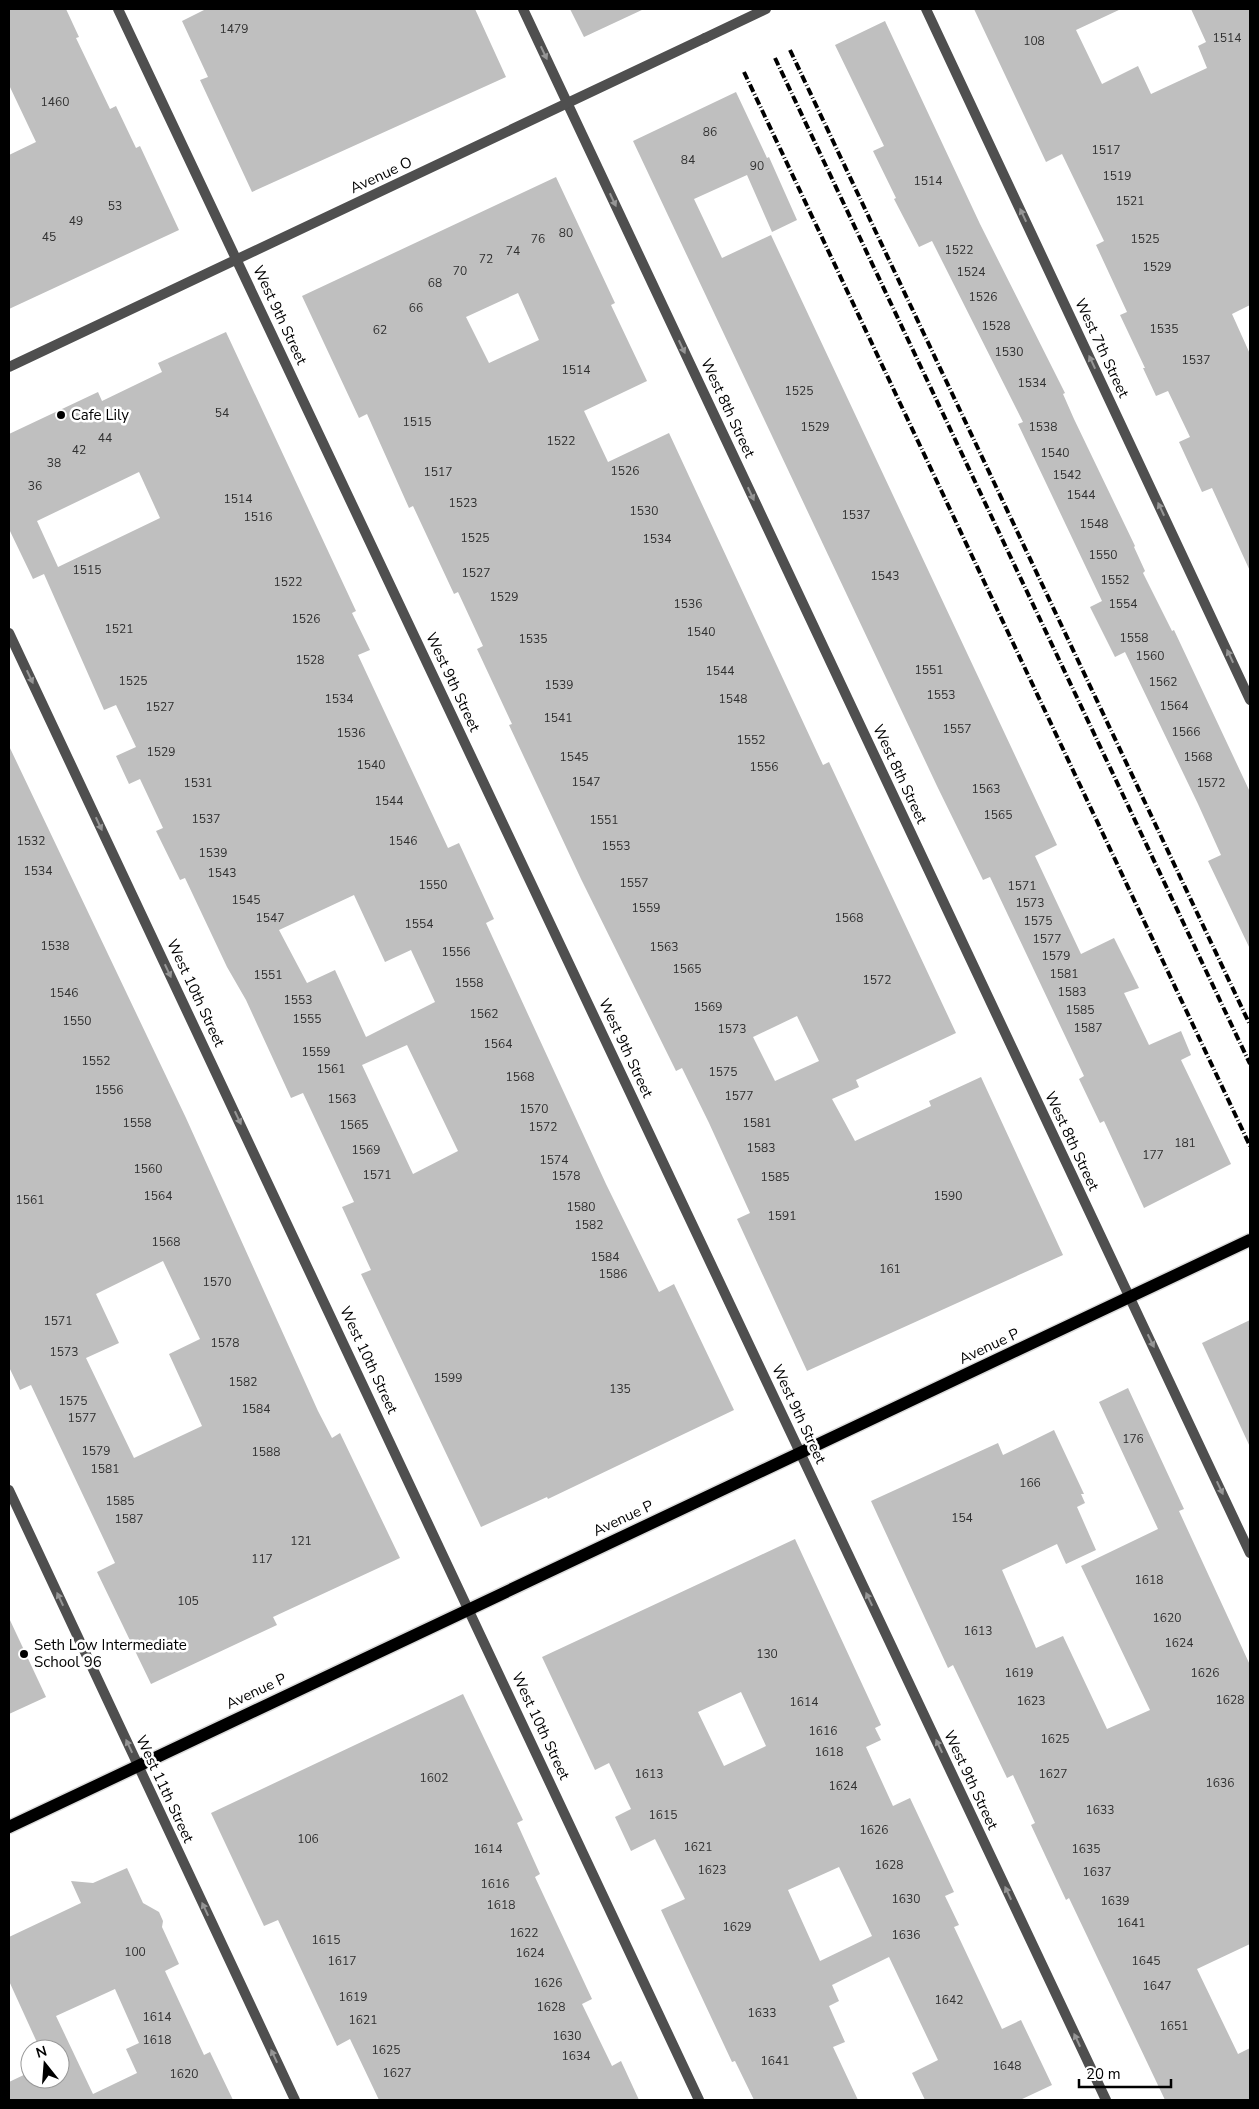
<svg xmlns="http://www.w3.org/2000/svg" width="1259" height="2109" font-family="'Nunito Sans',sans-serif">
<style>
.building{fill:#bfbfbf;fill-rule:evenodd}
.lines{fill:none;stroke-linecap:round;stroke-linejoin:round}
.primary-casing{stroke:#dbdbdb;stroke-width:15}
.minor{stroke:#4f4f4f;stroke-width:10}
.primary{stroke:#000;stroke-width:12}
.rail{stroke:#000;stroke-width:4;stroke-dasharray:8 2.5 1 2.5;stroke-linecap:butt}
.minor-bridge{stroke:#4f4f4f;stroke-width:10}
.oneway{fill:#959595}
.poi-dot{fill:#000;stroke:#fff;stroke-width:2}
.labels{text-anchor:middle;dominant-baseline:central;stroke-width:5;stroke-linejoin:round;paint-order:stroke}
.number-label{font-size:12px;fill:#303030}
.street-label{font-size:15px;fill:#000;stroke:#fff}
.poi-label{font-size:15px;fill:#000;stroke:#fff;text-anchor:start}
</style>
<rect width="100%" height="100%" fill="#fff"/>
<g class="building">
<path d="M9,9H66L79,37L76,38L110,109L116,106L136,148L140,146L179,230L9,309V155L36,142L9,85Z"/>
<path d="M206,9H475L506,77L252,192L200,80L208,77L182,21Z"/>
<path d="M570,9H644L584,37Z"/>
<path d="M974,9H1121L1076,30L1102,84L1138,66L1151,94L1207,68L1198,46L1206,42L1191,9H1250V305L1232,314L1250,354V571L1212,488L1202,492L1179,442L1190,437L1168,391L1156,396L1143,368H1145L1120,315L1127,312L1096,245L1104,241L1062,154L1046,162Z"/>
<path d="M885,21L980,224L1065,393L1063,394L1074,419L1135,546L1134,547L1145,571L1143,573L1172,631L1174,630L1250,792V949L1208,861L1221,855L1198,804L1125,652L1115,657L1090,607L1102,601L1018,424L1023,422L932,241L919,247L894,199L896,198L873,151L884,146L835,45Z"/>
<path d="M736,92L767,158L769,157L797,220L772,232L747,175L694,199L722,258L771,235L1057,845L1035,856L1081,954L1114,938L1139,988L1124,993L1149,1045L1181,1031L1191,1055L1181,1060L1231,1164L1144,1208L1104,1121L1100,1123L1079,1079L1084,1076L990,877L983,880L937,786L633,141Z"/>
<path d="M556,177L615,303L611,305L647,381L584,411L608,462L669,433L823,765L829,762L956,1033L856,1080L859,1087L832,1099L855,1141L931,1106L929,1101L981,1077L1063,1255L807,1371L737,1219L750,1213L709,1123L682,1068L676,1071L581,879L509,725L512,724L477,649L483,646L458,592L454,594L413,506L409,508L367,414L359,418L302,296ZM518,293L539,340L489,363L466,317ZM797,1016L819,1061L775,1081L753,1037Z"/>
<path d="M226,332L356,611L352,613L370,650L358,655L448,848L459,843L494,919L486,923L606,1184L659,1292L674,1284L734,1410L548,1499L547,1497L481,1527L361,1274L371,1270L342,1207L354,1202L303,1093L291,1098L246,1000L227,967L185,878L180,880L156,831L163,828L140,779L129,784L116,756L136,747L116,705L104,710L44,574L33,579L9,529V434L98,392L102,401L162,372L158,363ZM139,472L160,518L58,567L37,521ZM354,895L385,962L411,950L435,1002L366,1037L335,970L307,983L279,930ZM407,1045L458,1151L413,1174L362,1065Z"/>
<path d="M9,746L186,1118L318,1411L332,1438L340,1433L400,1558L273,1617L277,1625L151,1684L97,1572L115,1563L31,1385L20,1390L9,1367ZM163,1261L200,1339L169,1354L202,1426L134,1458L86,1358L119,1343L96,1294Z"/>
<path d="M1250,1320V1447L1202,1343Z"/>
<path d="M1128,1388L1184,1509L1179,1511L1250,1665V1944L1197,1969L1238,2054L1250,2048V2100H1165L1069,1898L1066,1900L1031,1825L1035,1823L1013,1775L1007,1778L953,1665L948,1668L871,1501L998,1443L1003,1455L1054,1430L1084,1494H1081L1085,1503L1077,1507L1096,1550L1066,1564L1057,1544L1002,1570L1036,1648L1063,1636L1107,1729L1150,1710L1081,1566L1158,1529L1099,1402Z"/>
<path d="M795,1539L881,1725L875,1728L881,1740L866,1747L893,1806L910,1798L954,1892L945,1896L959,1925L954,1927L1002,2029L1021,2020L1052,2085L1020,2100H925L912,2073L938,2060L889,1957L832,1985L839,2001L829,2006L845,2042L833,2047L858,2100H754L735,2061L732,2062L661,1910L685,1899L655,1839L631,1851L615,1817L631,1809L609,1763L595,1770L542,1657ZM741,1692L766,1746L724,1766L698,1712ZM839,1867L872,1936L820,1961L788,1890Z"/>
<path d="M9,1618L46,1697L9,1714Z"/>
<path d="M463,1694L523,1820L517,1823L540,1874L535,1877L592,1999L582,2004L612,2066L621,2061L639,2100H379L350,2039L337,2046L278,1920L264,1926L211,1813Z"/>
<path d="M127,1868L143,1903L159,1912L163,1921L162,1927L179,1964L165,1971L204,2055L210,2052L233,2100H9V2082L30,2072V2079H60V2049H40L9,1981V1937L81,1903L71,1881L93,1883ZM115,1989L139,2043L126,2049L137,2073L93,2094L56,2016Z"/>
</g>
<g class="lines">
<defs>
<path id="primary" d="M9,1827L1250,1240"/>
</defs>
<use href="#primary" class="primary-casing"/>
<g class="minor">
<path d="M118,9L1106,2100"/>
<path d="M523,9L1250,1553"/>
<path d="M926,9L1250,700"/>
<path d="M9,367L705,38"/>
<path d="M9,633L699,2100"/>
<path d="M9,1490L295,2100"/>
</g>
<use href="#primary" class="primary"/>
<g class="rail">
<path d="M790,50L1250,1025"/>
<path d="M775,58L1250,1064"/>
<path d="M744,72L1250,1146"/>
</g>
<path class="minor-bridge" d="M705,38L766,9"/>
</g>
<defs><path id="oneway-solid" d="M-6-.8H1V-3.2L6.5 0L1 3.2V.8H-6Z" transform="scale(1.25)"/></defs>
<g class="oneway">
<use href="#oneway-solid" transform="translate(544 53) rotate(65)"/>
<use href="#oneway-solid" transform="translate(613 200) rotate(65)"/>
<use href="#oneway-solid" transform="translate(1023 215) rotate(-115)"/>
<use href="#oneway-solid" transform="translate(682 347) rotate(65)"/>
<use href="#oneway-solid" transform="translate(1092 362) rotate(-115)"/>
<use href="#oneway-solid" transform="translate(751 494) rotate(65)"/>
<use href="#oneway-solid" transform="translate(1161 509) rotate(-115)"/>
<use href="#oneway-solid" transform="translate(1230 656) rotate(-115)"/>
<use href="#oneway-solid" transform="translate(30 677) rotate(65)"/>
<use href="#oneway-solid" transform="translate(99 824) rotate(65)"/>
<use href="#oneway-solid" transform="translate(168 971) rotate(65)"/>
<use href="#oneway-solid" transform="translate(238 1118) rotate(65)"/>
<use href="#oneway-solid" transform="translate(1151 1341) rotate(64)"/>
<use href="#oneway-solid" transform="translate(1220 1488) rotate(65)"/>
<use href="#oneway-solid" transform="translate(60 1599) rotate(-115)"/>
<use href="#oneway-solid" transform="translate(869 1599) rotate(-115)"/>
<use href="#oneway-solid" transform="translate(129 1746) rotate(-115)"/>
<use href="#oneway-solid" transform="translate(939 1746) rotate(-115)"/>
<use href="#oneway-solid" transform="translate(1008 1893) rotate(-115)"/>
<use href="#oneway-solid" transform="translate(205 1909) rotate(-115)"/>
<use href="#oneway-solid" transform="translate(1077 2040) rotate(-115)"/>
<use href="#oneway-solid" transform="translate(274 2056) rotate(-115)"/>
</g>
<g class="poi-dot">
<circle cx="61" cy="415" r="5"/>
<circle cx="24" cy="1654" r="5"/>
</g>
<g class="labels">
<g class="number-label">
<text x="234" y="29">1479</text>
<text x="1227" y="38">1514</text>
<text x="1034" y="41">108</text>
<text x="55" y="102">1460</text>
<text x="710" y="132">86</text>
<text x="1106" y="150">1517</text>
<text x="688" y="160">84</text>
<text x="757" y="166">90</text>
<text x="1117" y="176">1519</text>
<text x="928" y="181">1514</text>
<text x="1130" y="201">1521</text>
<text x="115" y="206">53</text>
<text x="76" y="221">49</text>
<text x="566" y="233">80</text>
<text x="49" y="237">45</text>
<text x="538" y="239">76</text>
<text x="1145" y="239">1525</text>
<text x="959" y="250">1522</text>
<text x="513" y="251">74</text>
<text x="486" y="259">72</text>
<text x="1157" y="267">1529</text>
<text x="460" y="271">70</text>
<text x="971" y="272">1524</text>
<text x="435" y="283">68</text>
<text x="983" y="297">1526</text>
<text x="416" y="308">66</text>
<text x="996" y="326">1528</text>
<text x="1164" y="329">1535</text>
<text x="380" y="330">62</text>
<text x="1009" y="352">1530</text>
<text x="1196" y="360">1537</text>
<text x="576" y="370">1514</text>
<text x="1032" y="383">1534</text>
<text x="799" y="391">1525</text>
<text x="222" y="413">54</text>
<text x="417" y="422">1515</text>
<text x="815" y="427">1529</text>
<text x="1043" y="427">1538</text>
<text x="105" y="438">44</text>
<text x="561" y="441">1522</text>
<text x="79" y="450">42</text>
<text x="1055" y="453">1540</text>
<text x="54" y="463">38</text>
<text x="625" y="471">1526</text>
<text x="438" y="472">1517</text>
<text x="1067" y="475">1542</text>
<text x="35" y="486">36</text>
<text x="1081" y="495">1544</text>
<text x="238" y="499">1514</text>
<text x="463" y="503">1523</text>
<text x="644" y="511">1530</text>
<text x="856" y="515">1537</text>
<text x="258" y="517">1516</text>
<text x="1094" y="524">1548</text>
<text x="475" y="538">1525</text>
<text x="657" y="539">1534</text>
<text x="1103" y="555">1550</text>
<text x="87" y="570">1515</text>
<text x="476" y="573">1527</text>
<text x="885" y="576">1543</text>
<text x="1115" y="580">1552</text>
<text x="288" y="582">1522</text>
<text x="504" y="597">1529</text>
<text x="688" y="604">1536</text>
<text x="1123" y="604">1554</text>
<text x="306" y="619">1526</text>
<text x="119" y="629">1521</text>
<text x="701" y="632">1540</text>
<text x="1134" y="638">1558</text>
<text x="533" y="639">1535</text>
<text x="1150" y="656">1560</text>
<text x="310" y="660">1528</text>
<text x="929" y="670">1551</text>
<text x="720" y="671">1544</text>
<text x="133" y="681">1525</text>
<text x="1163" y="682">1562</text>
<text x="559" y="685">1539</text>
<text x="941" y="695">1553</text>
<text x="339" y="699">1534</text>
<text x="733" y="699">1548</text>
<text x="1174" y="706">1564</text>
<text x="160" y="707">1527</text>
<text x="558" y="718">1541</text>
<text x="957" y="729">1557</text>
<text x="1186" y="732">1566</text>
<text x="351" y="733">1536</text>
<text x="751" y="740">1552</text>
<text x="161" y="752">1529</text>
<text x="574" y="757">1545</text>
<text x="1198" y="757">1568</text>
<text x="371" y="765">1540</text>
<text x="764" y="767">1556</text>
<text x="586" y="782">1547</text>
<text x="198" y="783">1531</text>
<text x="1211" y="783">1572</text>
<text x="986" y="789">1563</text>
<text x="389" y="801">1544</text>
<text x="998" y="815">1565</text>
<text x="206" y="819">1537</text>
<text x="604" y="820">1551</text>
<text x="31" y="841">1532</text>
<text x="403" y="841">1546</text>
<text x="616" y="846">1553</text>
<text x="213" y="853">1539</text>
<text x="38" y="871">1534</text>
<text x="222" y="873">1543</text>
<text x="634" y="883">1557</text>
<text x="433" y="885">1550</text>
<text x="1022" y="886">1571</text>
<text x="246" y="900">1545</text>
<text x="1030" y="903">1573</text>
<text x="646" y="908">1559</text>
<text x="270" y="918">1547</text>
<text x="849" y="918">1568</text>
<text x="1038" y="921">1575</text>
<text x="419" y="924">1554</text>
<text x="1047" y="939">1577</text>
<text x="55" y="946">1538</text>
<text x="664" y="947">1563</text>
<text x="456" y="952">1556</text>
<text x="1056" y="956">1579</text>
<text x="687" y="969">1565</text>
<text x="1064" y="974">1581</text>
<text x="268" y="975">1551</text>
<text x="877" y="980">1572</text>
<text x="469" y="983">1558</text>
<text x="1072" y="992">1583</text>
<text x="64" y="993">1546</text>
<text x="298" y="1000">1553</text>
<text x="708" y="1007">1569</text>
<text x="1080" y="1010">1585</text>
<text x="484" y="1014">1562</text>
<text x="307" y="1019">1555</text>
<text x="77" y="1021">1550</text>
<text x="1088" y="1028">1587</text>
<text x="732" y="1029">1573</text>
<text x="498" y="1044">1564</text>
<text x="316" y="1052">1559</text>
<text x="96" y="1061">1552</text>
<text x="331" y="1069">1561</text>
<text x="723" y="1072">1575</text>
<text x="520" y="1077">1568</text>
<text x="109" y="1090">1556</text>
<text x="739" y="1096">1577</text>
<text x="342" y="1099">1563</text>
<text x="534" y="1109">1570</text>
<text x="137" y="1123">1558</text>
<text x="757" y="1123">1581</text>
<text x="354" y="1125">1565</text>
<text x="543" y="1127">1572</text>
<text x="1185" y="1143">181</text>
<text x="761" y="1148">1583</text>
<text x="366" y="1150">1569</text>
<text x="1153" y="1155">177</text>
<text x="554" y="1160">1574</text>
<text x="148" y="1169">1560</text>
<text x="377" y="1175">1571</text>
<text x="566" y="1176">1578</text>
<text x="775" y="1177">1585</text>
<text x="158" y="1196">1564</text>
<text x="948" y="1196">1590</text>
<text x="30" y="1200">1561</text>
<text x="581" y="1207">1580</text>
<text x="782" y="1216">1591</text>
<text x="589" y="1225">1582</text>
<text x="166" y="1242">1568</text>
<text x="605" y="1257">1584</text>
<text x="890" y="1269">161</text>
<text x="613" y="1274">1586</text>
<text x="217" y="1282">1570</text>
<text x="58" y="1321">1571</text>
<text x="225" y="1343">1578</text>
<text x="64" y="1352">1573</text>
<text x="448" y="1378">1599</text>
<text x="243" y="1382">1582</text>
<text x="620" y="1389">135</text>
<text x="73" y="1401">1575</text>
<text x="256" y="1409">1584</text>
<text x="82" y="1418">1577</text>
<text x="1133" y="1439">176</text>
<text x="96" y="1451">1579</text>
<text x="266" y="1452">1588</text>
<text x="105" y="1469">1581</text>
<text x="1030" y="1483">166</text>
<text x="120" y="1501">1585</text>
<text x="962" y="1518">154</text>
<text x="129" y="1519">1587</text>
<text x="301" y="1541">121</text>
<text x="262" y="1559">117</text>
<text x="1149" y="1580">1618</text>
<text x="188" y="1601">105</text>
<text x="1167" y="1618">1620</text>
<text x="978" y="1631">1613</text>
<text x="1179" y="1643">1624</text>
<text x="767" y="1654">130</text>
<text x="1019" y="1673">1619</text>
<text x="1205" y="1673">1626</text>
<text x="1230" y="1700">1628</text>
<text x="1031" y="1701">1623</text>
<text x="804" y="1702">1614</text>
<text x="823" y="1731">1616</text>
<text x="1055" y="1739">1625</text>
<text x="829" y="1752">1618</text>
<text x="649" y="1774">1613</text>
<text x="1053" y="1774">1627</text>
<text x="434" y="1778">1602</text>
<text x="1220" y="1783">1636</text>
<text x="843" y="1786">1624</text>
<text x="1100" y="1810">1633</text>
<text x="663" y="1815">1615</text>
<text x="874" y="1830">1626</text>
<text x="308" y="1839">106</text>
<text x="698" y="1847">1621</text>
<text x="488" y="1849">1614</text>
<text x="1086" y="1849">1635</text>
<text x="889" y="1865">1628</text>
<text x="712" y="1870">1623</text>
<text x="1097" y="1872">1637</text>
<text x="495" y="1884">1616</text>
<text x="906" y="1899">1630</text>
<text x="1115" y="1901">1639</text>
<text x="501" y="1905">1618</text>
<text x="1131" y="1923">1641</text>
<text x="737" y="1927">1629</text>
<text x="524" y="1933">1622</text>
<text x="906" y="1935">1636</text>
<text x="326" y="1940">1615</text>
<text x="135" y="1952">100</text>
<text x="530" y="1953">1624</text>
<text x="342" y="1961">1617</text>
<text x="1146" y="1961">1645</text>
<text x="548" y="1983">1626</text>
<text x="1157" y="1986">1647</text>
<text x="353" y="1997">1619</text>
<text x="949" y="2000">1642</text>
<text x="551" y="2007">1628</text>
<text x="762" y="2013">1633</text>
<text x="157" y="2017">1614</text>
<text x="363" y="2020">1621</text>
<text x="1174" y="2026">1651</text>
<text x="567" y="2036">1630</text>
<text x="157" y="2040">1618</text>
<text x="386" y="2050">1625</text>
<text x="576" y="2056">1634</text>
<text x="775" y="2061">1641</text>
<text x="1007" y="2066">1648</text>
<text x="397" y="2073">1627</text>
<text x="184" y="2074">1620</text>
</g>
<g class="street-label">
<text transform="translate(381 175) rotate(-25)">Avenue O</text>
<text transform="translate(280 315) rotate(65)">West 9th Street</text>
<text transform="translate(1102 348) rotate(65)">West 7th Street</text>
<text transform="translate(728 408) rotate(65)">West 8th Street</text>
<text transform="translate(453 682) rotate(65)">West 9th Street</text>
<text transform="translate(900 774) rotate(65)">West 8th Street</text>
<text transform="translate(196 993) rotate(65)">West 10th Street</text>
<text transform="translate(626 1048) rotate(65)">West 9th Street</text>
<text transform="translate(1072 1141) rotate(65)">West 8th Street</text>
<text transform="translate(989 1346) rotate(-25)">Avenue P</text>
<text transform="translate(369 1360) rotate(65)">West 10th Street</text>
<text transform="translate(799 1414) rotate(65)">West 9th Street</text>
<text transform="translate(623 1518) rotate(-25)">Avenue P</text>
<text transform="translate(256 1691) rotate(-25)">Avenue P</text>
<text transform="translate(541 1726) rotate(65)">West 10th Street</text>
<text transform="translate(971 1780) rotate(65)">West 9th Street</text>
<text transform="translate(165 1789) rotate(65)">West 11th Street</text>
</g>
<g class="poi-label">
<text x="71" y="415">Cafe Lily</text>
<text x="34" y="1645">Seth Low Intermediate<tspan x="34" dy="17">School 96</tspan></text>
</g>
</g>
<rect width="1259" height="2109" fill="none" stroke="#000000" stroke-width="20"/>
<g transform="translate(45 2064) rotate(343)"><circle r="24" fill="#ffffff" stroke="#999999"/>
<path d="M0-4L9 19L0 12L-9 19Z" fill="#000000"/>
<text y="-8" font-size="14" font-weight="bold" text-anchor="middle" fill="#000000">N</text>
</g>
<path d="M1079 2079v8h92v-8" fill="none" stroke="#000000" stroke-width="2.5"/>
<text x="1086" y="2079" font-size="15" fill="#000000" stroke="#ffffff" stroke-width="4" paint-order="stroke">20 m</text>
</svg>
